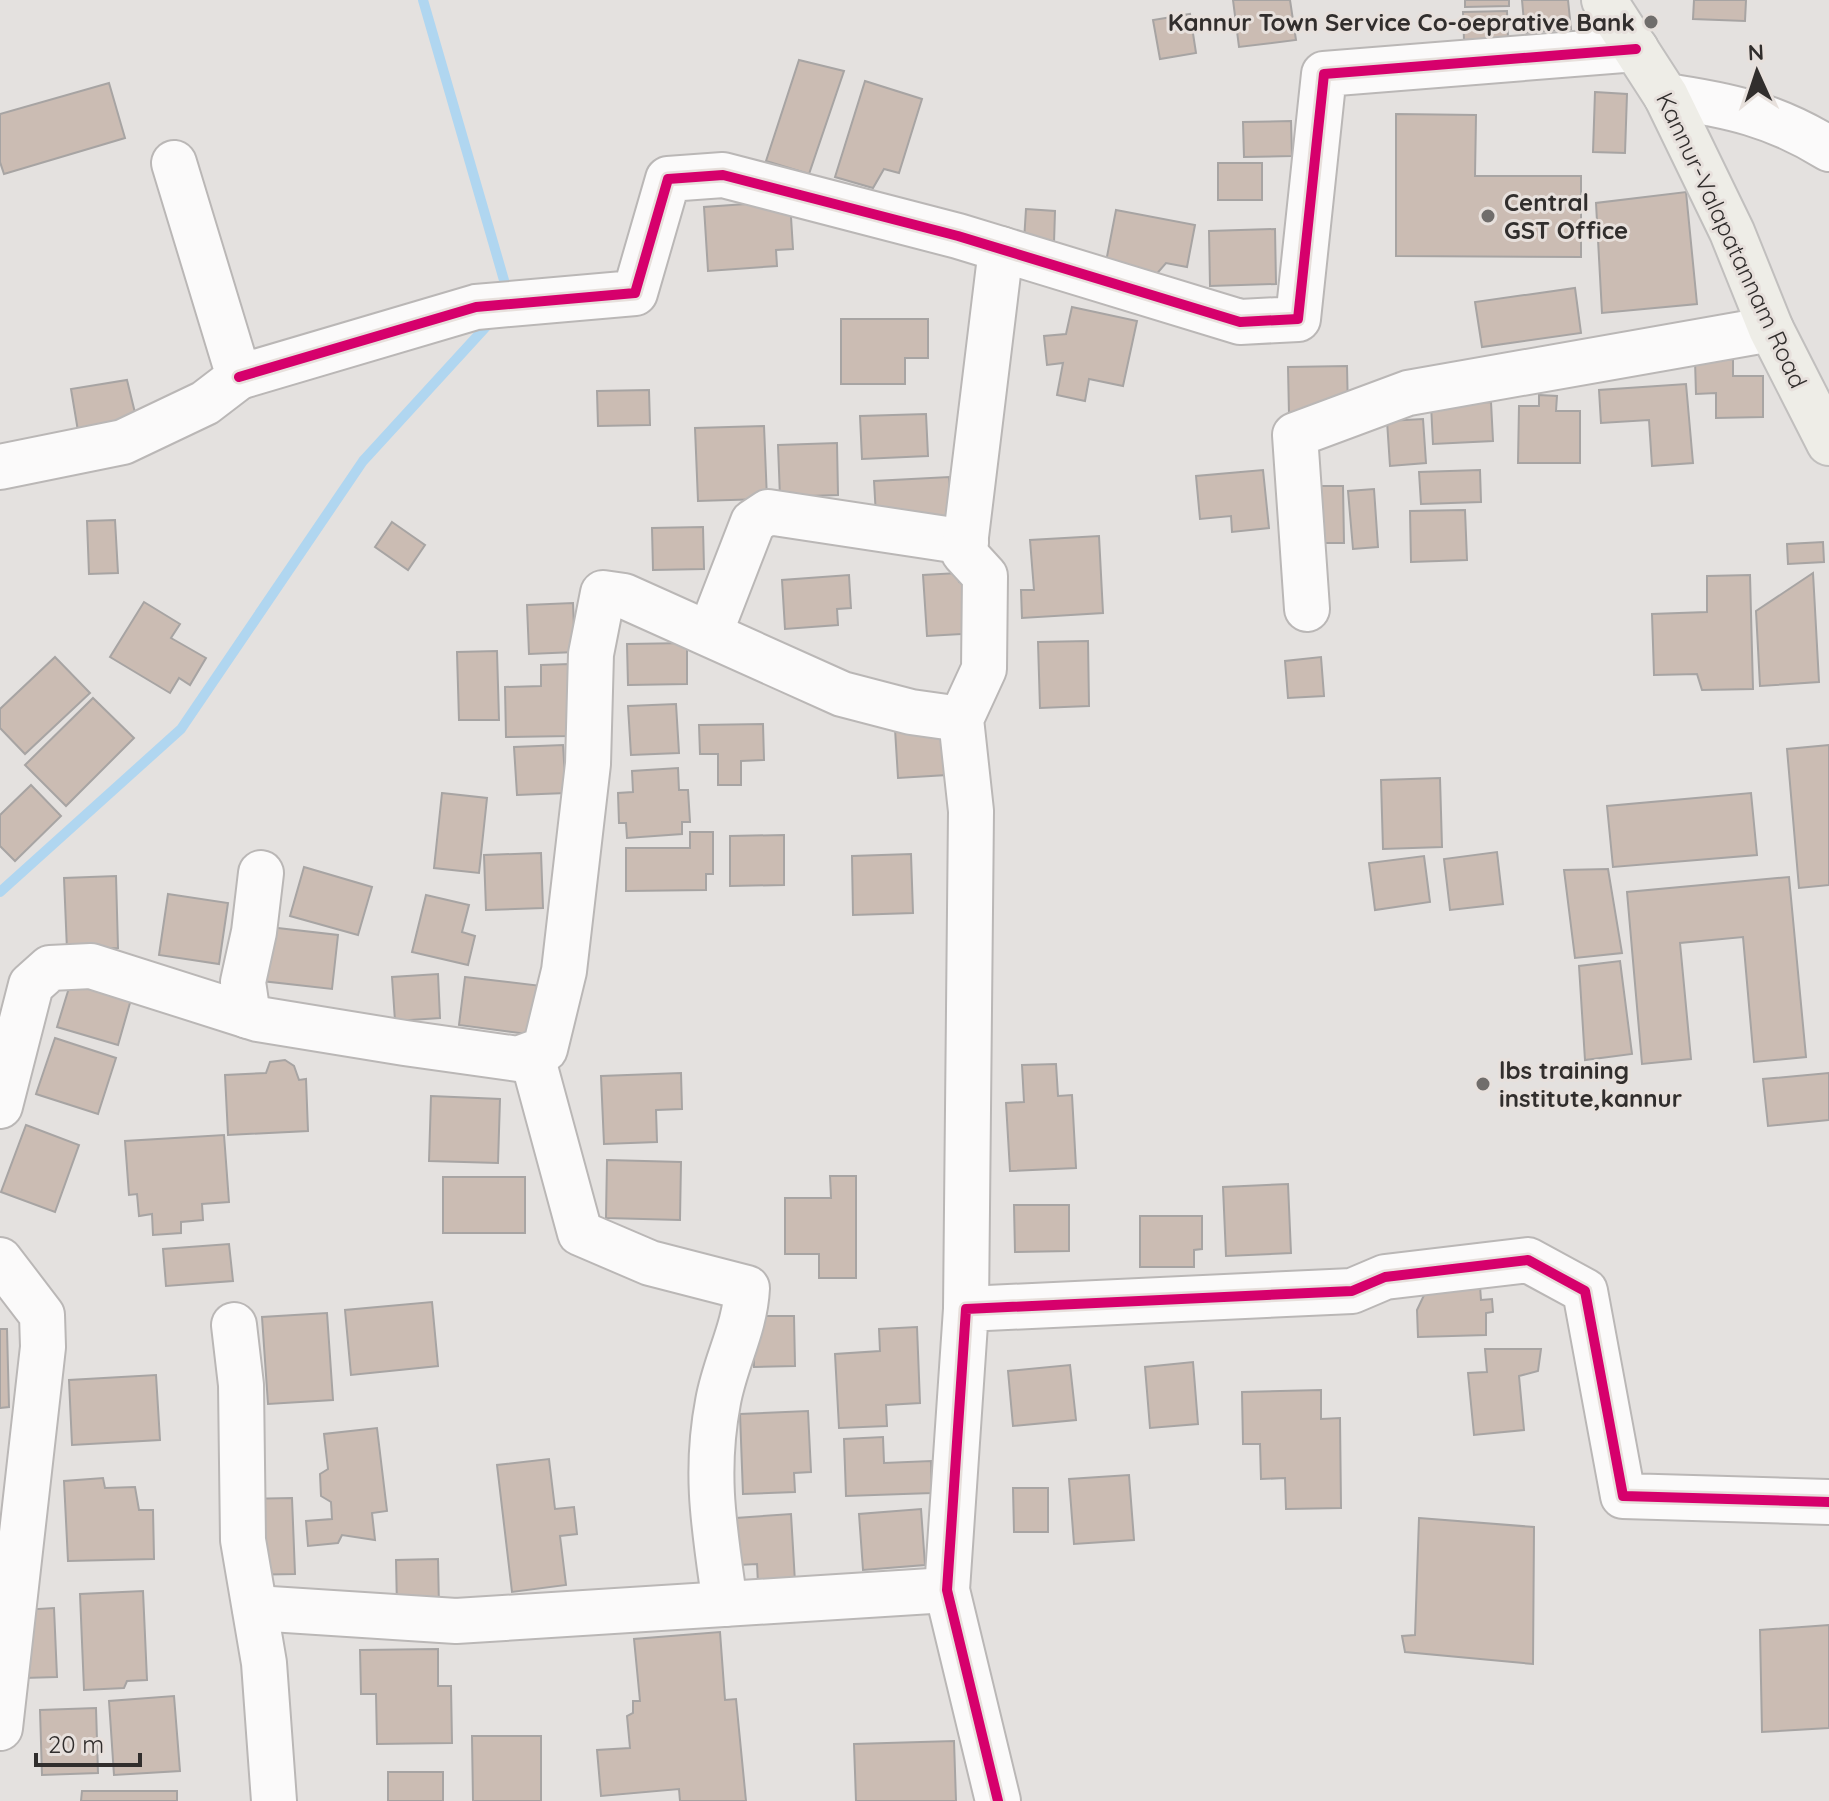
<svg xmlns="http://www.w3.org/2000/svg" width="1829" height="1801" font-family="Quicksand,sans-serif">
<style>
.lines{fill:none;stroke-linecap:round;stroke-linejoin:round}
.stream{stroke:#b0d6f0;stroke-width:10}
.building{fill:#cbbcb3;stroke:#a7a4a3;stroke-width:2}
.minor-casing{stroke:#bab7b6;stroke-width:48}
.major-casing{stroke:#c1bfbe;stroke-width:48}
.minor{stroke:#fbfafa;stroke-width:44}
.major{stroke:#eeede7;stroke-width:44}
.cycleway-casing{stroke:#e7e0dc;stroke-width:15}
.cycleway{stroke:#d6006c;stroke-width:10}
.poi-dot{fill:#706d6b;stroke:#e7e0dc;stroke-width:3}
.labels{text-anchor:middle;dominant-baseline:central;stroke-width:6;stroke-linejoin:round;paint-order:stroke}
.poi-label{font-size:24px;font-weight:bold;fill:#312e2d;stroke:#e7e0dc;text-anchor:start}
.street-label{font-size:24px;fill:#312e2d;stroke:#e7e0dc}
</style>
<rect width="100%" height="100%" fill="#e4e1df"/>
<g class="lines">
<g class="stream">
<path d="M423,0L508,294"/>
<path d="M0,892L181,729L363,461L493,319"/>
</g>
</g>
<g class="building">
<path d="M1233,0H1290L1296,40L1239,47Z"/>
<path d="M1465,0H1509V6L1465,7Z"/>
<path d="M1522,0H1568L1571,29L1525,33Z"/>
<path d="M1694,0H1746L1745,21L1693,19Z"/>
<path d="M1507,11L1508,38L1464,40L1463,12Z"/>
<path d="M1190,14L1196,53L1160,59L1153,20Z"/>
<path d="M799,60L844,71L809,174L766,161Z"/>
<path d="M865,81L922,99L899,173L884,169L873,188L835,177Z"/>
<path d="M109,83L125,138L4,174L0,162V114Z"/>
<path d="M1595,92L1627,94L1625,153L1593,152Z"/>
<path d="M1396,114L1476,115L1475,176H1581V257L1396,256Z"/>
<path d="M1291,121L1292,156L1244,157L1243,122Z"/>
<rect x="1218" y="163" width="44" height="37"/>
<path d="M1686,192L1697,304L1602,313L1596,203Z"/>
<path d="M790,201L793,249L776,250L777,266L708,271L704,207Z"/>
<path d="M1026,209L1055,211L1054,243L1024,241Z"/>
<path d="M1116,210L1195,225L1187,267L1166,263L1154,277L1105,267Z"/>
<path d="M1275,229L1276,284L1210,286L1209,231Z"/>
<path d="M1575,288L1581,333L1482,347L1475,302Z"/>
<path d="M1072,307L1137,321L1123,386L1089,379L1085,401L1057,395L1063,363L1047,365L1044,336L1066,334Z"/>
<path d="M841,319H928V358H905V384H841Z"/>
<path d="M1733,359V376H1763V417L1716,418V393L1696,394L1695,360Z"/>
<path d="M1347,366L1348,412L1289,414L1288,367Z"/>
<path d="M127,380L137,421L78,431L71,389Z"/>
<path d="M1686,384L1693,463L1652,466L1649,420L1601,423L1599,390Z"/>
<path d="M649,390L650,425L598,426L597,391Z"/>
<path d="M1539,395L1557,396L1556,411H1580V463H1518L1519,406H1539Z"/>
<path d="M1491,402L1493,441L1433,444L1431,405Z"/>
<path d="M926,414L928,456L862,459L860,416Z"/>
<path d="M1423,419L1426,463L1390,466L1387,421Z"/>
<path d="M764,426L767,499L698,501L695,428Z"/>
<path d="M837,443L838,495L780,497L778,445Z"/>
<path d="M1263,470L1269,528L1232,532L1231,516L1200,519L1196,476Z"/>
<path d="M1480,470L1481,502L1421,504L1419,472Z"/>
<path d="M949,477L952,530L877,533L874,481Z"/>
<path d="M1309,486H1343L1344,543H1309Z"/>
<path d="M1374,489L1378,547L1353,549L1348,491Z"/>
<path d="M1465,510L1467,560L1411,562L1410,511Z"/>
<path d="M115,520L118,573L89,574L87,521Z"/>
<path d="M392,522L425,545L408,570L375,547Z"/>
<path d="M703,527L704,569L653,570L652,528Z"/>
<path d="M1099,536L1103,613L1022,618L1021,590H1034L1030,540Z"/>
<path d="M1823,542L1824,562L1788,564L1787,544Z"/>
<path d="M958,573L959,582L976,586L979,633L927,636L923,575Z"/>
<path d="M1813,573L1819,682L1760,686L1756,611Z"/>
<path d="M849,575L851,608L837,609L838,625L785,629L782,580Z"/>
<path d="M1750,575L1753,689L1702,690L1697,674L1654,675L1652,614L1707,612V576Z"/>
<path d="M144,602L180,624L171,638L206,658L190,685L179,678L170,693L110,657Z"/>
<path d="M573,603L575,652L529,654L527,605Z"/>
<path d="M1088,641L1089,706L1040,708L1038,642Z"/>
<path d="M687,643V684L628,685L627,644Z"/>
<path d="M497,651L499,720H459L457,652Z"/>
<path d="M55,657L90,693L25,754L0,728V709Z"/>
<path d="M1321,657L1324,696L1288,698L1285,661Z"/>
<path d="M569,664L570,736L506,737L505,687L541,686V665Z"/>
<path d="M93,698L134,738L66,806L25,765Z"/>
<path d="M676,704L679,753L631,755L628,706Z"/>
<path d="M763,724L764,760L741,761V785H718V754H700L699,725Z"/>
<path d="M945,727L947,775L898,778L895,729Z"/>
<path d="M563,745L566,793L517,795L514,747Z"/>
<path d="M1829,745V885L1799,888L1787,749Z"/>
<path d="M678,768L679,790H688L690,822H682V834L627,838L626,823H619L618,793L633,792L632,771Z"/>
<path d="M1440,778L1442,847L1383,849L1381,780Z"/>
<path d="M31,785L61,816L15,861L0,846V815Z"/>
<path d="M442,793L487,798L479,873L434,868Z"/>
<path d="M1751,793L1757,855L1613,867L1607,806Z"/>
<path d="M690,832H713V874H706V890L626,891V848H690Z"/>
<path d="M784,835V885L730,886V836Z"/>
<path d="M1497,852L1503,904L1450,910L1444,859Z"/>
<path d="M541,853L543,908L486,910L484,855Z"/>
<path d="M911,854L913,913L853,915L852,856Z"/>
<path d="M1424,856L1430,902L1375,910L1369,863Z"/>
<path d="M304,867L372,887L358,935L290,916Z"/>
<path d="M1608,869L1622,953L1575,958L1564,870Z"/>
<path d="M116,876L118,948L67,950L64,878Z"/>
<path d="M1789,877L1806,1057L1754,1062L1743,937L1680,943L1691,1059L1642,1064L1627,892Z"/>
<path d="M168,894L228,903L219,964L159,955Z"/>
<path d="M426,895L469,905L462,932L475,936L468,965L412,952Z"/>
<path d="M269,927L338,935L332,989L262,981Z"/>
<path d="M1620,961L1632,1054L1585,1060L1579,966Z"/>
<path d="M438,974L440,1018L395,1021L392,977Z"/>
<path d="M465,977L542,986L535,1035L459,1025Z"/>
<path d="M72,978L132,996L118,1045L57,1027Z"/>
<path d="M55,1038L116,1058L98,1114L36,1094Z"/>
<path d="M285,1060L294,1066L299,1080L306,1079L308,1131L228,1135L225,1075L266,1073L270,1062Z"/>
<path d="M1056,1064L1058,1096L1072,1095L1076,1168L1010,1171L1006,1103L1024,1102L1022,1065Z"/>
<path d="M681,1073L682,1109L656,1110L657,1142L604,1144L601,1076Z"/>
<path d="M1829,1073V1120L1768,1126L1763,1079Z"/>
<path d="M431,1096L500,1099L498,1163L429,1161Z"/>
<path d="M26,1125L79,1145L55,1212L1,1192Z"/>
<path d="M224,1135L229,1202L202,1204L203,1220L181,1222V1233L153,1235L152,1214L139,1216L137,1194L129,1195L125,1141Z"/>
<path d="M607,1160L681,1162L680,1220L606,1218Z"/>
<path d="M830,1176H856V1278H819V1254H785V1198H831Z"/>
<rect x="443" y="1177" width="82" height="56"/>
<path d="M1288,1184L1291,1253L1226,1256L1223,1187Z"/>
<path d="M1014,1205H1069V1251L1015,1252Z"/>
<path d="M1140,1216H1202V1249L1194,1250V1267H1140Z"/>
<path d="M229,1244L233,1281L166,1286L163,1249Z"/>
<path d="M1480,1286L1481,1300L1492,1299L1493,1312L1486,1313V1335L1418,1337L1417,1310L1426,1291Z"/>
<path d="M432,1302L438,1366L351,1375L345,1310Z"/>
<path d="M327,1313L333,1400L268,1404L262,1317Z"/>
<path d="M753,1316H794L795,1366L754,1367Z"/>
<path d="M917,1327L920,1403L886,1405L887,1426L839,1428L835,1354L880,1351L879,1329Z"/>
<path d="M0,1329H7L9,1407L0,1408Z"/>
<path d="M1485,1349H1541L1538,1371L1519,1376L1524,1430L1474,1435L1468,1373L1487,1372Z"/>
<path d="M1193,1362L1198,1424L1150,1428L1145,1367Z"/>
<path d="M1070,1365L1076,1420L1013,1426L1008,1371Z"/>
<path d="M156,1375L160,1440L72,1445L69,1380Z"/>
<path d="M1321,1390V1419L1340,1418L1341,1508L1286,1509L1285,1478L1261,1479L1260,1444H1243L1242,1392Z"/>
<path d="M808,1411L811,1472L794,1473L795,1492L743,1494L740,1414Z"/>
<path d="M377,1428L387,1511L372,1513L375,1540L342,1535L338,1543L308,1546L306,1521L332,1519L331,1502L321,1496L320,1474L328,1469L324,1434Z"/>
<path d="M883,1437L884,1463L931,1461L932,1493L846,1496L844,1439Z"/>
<path d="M549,1459L555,1509L574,1507L577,1534L560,1536L566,1585L512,1592L497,1465Z"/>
<path d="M1129,1475L1134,1540L1074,1544L1069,1479Z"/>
<path d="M103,1478L105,1488L135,1487L139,1510H153L154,1559L68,1561L64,1481Z"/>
<path d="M1013,1488H1048V1532H1014Z"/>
<path d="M292,1498L295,1574L247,1575L245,1499Z"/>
<path d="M921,1509L925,1565L863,1570L859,1514Z"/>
<path d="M791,1514L795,1582L758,1584L757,1564L739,1565L736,1518Z"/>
<path d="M1419,1518L1534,1527L1533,1664L1405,1652L1402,1636L1415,1635Z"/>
<path d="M438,1559L439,1607L397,1608L396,1560Z"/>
<path d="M143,1591L147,1680L127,1681L124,1688L84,1690L80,1594Z"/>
<path d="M54,1608L57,1677L24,1678L22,1610Z"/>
<path d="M1829,1625V1728L1762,1732L1760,1630Z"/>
<path d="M720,1632L725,1700L736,1699L746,1801H680L679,1789L601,1796L597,1750L630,1748L627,1716L633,1713V1701H640L634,1639Z"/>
<path d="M438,1649V1686H451L452,1743L377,1744L376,1694H361L360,1650Z"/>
<path d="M174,1696L180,1771L114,1775L109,1701Z"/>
<path d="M96,1708L98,1773L42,1775L40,1710Z"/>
<path d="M472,1736H541V1801H473Z"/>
<path d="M954,1741L956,1801H856L854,1744Z"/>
<rect x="388" y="1772" width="55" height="29"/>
<path d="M82,1791H177V1801H81Z"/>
</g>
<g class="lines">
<defs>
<g id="minor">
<path d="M1666,96C1728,105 1775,115 1829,149"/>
<path d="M239,377L476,307L635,293L668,179L723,175L958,236L1240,322L1298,319L1324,74L1636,49"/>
<path d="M0,467L123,442L205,403L239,377L174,163"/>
<path d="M1307,609L1295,435L1408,393L1771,329"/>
<path d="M710,633L753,522L768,512L966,542"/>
<path d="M248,1016L243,982L254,932L261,873"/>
<path d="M532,1056L580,1233L650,1263L747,1288C745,1329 725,1362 718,1402C704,1475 715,1532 725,1604"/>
<path d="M0,1106L31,985L50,968L91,966L258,1019L405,1043L518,1059L545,1049L564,971L588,764L591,654L603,593L624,596L842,694L911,712L961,719"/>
<path d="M0,1260L42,1315L43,1347L0,1728"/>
<path d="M966,1309L971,811L961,719L984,669L985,576L964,553L1001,249"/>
<path d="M234,1325L241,1385L243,1540L264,1663L274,1801"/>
<path d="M255,1608L456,1621L947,1590"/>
<path d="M998,1801L947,1590L966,1309L1352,1291L1385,1277L1528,1260L1585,1291L1623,1496L1829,1502"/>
</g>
<path id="major" d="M1604,0L1666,96L1732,232L1771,329L1829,443"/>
</defs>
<use href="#minor" class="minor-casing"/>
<use href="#major" class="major-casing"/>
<use href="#minor" class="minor"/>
<use href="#major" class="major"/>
<defs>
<g id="cycleway">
<path d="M239,377L476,307L635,293L668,179L723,175L958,236L1240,322L1298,319L1324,74L1636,49"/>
<path d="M998,1801L947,1590L966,1309L1352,1291L1385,1277L1528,1260L1585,1291L1623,1496L1829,1502"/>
</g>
</defs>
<use href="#cycleway" class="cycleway-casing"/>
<use href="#cycleway" class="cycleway"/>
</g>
<g class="poi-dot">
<circle cx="1651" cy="22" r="8"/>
<circle cx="1488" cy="216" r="8"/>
<circle cx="1483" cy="1084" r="8"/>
</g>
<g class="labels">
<g class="poi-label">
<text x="1635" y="22" text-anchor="end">Kannur Town Service Co-oeprative Bank</text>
<text x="1504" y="202">Central<tspan x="1504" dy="28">GST Office</tspan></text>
<text x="1499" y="1070">lbs training<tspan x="1499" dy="28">institute,kannur</tspan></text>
</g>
<g class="street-label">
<text transform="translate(1732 240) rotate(65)">Kannur-Valapatannam Road</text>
</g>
</g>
<g transform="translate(1757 72) rotate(357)" stroke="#e7e0dc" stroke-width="6" paint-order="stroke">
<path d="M0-6L14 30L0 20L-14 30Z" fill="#312e2d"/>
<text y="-12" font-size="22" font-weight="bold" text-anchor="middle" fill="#312e2d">N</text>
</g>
<path d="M36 1753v12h104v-12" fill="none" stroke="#312e2d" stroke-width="4"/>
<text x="48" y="1753" font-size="24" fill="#312e2d" stroke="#e7e0dc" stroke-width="6" paint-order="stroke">20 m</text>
</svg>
